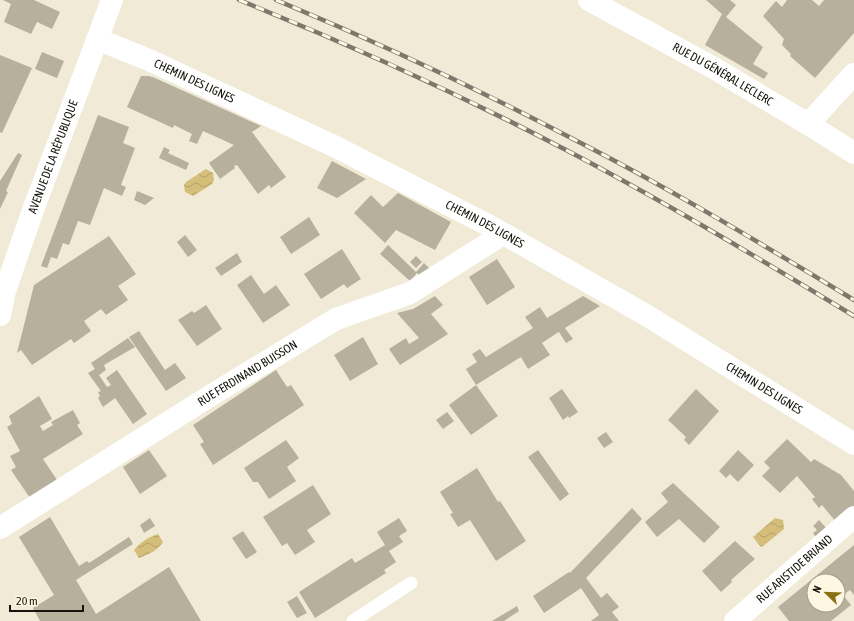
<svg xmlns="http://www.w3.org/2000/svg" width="854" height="621" font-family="'Asap Condensed',sans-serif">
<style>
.water{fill:url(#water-waves)}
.building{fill:#b6b09d;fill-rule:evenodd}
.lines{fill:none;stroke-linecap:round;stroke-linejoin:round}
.lane{stroke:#fff;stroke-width:13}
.street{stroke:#fff;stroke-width:22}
.secondary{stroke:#fff;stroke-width:22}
.rail-casing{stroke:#7c786b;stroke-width:4.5}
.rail{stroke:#fef8e3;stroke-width:3;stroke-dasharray:9;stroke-linecap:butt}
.labels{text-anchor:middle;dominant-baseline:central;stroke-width:3;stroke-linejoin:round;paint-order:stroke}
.street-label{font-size:12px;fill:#15130c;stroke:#fef8e3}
</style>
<defs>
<pattern id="water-waves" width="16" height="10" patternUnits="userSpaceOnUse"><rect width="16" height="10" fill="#d4be7a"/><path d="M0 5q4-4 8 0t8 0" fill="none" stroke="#b5a268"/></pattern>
</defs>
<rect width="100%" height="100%" fill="#f0ead6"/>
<g class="water">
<path d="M206,169L213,173L214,180L212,184L193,196L185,192L184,185L186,182Z"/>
<path d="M775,518L783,520L784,529L762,547L760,546L753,537Z"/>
<path d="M158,534L163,542C157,551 149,554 139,558L134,550C141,542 148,537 158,534Z"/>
</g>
<g class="building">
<path d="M3,0H34L60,12L52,29L37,22L31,34L4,22L11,4Z"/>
<path d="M706,0H730L736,5L726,17L763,47L753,64L768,73L764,79L705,45L722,14Z"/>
<path d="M787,0H812L819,6L824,0H854V33L815,78L790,56L791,54L782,45L784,39L763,16L776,1L782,7Z"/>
<path d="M42,52L64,61L57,78L35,69Z"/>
<path d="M0,55L32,68L2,133L0,132Z"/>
<path d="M141,76H149L155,78L261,126L252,132L286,177L271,188L269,185L258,194L237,165L234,166L235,168L220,179L209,163L234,145L203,131L197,144L189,141L192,134L174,125L173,128L127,107Z"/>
<path d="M98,115L129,127L123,143L135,148L121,185L126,187L122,196L104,188L90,225L78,221L69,245L63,243L57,259L51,257L47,268L41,266Z"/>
<path d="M164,147L170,150L168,153L189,163L186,170L159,158Z"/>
<path d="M18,153L22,155L6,191L8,192L0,209V181Z"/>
<path d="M332,161L366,179L337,198L317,188Z"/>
<path d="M137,191L154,198L145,205L134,200Z"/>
<path d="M398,193L451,222L435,250L396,230L385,243L354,213L371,195L383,207Z"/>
<path d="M309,217L320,235L291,254L280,237Z"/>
<path d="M185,235L197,250L188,257L177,242Z"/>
<path d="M109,236L136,274L118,286L128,300L106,315L101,309L84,321L91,331L74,343L71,339L32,365L21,350L17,353L34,285Z"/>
<path d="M388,245L416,272L424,263L432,271L422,278L417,273L410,281L380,254Z"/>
<path d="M342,249L361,279L347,288L344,284L321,299L304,274Z"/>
<path d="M237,253L242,262L221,276L215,268Z"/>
<path d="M416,256L422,262L416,268L410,262Z"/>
<path d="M497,259L515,287L487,305L469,277Z"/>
<path d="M251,275L264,294L276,285L290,305L263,323L237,285Z"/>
<path d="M435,296L443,305L431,314L448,334L400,365L389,349L406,338L409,344L419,338L397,313L413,309Z"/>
<path d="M583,296L600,306L565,328L573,339L566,343L559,332L557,333L542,343L550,355L528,369L521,357L476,385L498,416L471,435L449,405L476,385L466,369L477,362L472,354L480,349L486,357L533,328L525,317L540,307L547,318Z"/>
<path d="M206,305L222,329L197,346L178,320L192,311L194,313Z"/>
<path d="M139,331L165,370L175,363L186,378L166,391L129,337Z"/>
<path d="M363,337L378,364L350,381L334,355Z"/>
<path d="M128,338L135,347L104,365L106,370L99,375L107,387L111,385L106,378L117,370L147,414L133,424L115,398L103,407L98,398L100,396L98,392L101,391L88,373L95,369L91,363Z"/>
<path d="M276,370L287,387L291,385L304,405L213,465L200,444L204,442L193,425Z"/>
<path d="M562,389L578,412L569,418L568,416L563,420L549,398Z"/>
<path d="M696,389L719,411L689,445L684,440L686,437L668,420Z"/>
<path d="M39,396L52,419L40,426L43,431L53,425L51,422L73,410L80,423L77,425L83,434L43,459L57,480L30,498L11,470L16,467L10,456L20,451L7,427L12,424L9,416Z"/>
<path d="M447,412L454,421L443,429L436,420Z"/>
<path d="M606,432L613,442L604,448L597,438Z"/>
<path d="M787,439L811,462L814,459L841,475L854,491V509L837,523L822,505L819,508L812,499L815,497L797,476L780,493L762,476L770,468L764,462Z"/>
<path d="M286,440L299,458L287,467L296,481L269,499L258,482H253L244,468Z"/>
<path d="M149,450L167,476L140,494L123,467Z"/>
<path d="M538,450L569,494L560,501L528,457Z"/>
<path d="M738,450L754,465L738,482L730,474L726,478L719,471Z"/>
<path d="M477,468L498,502L500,501L526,541L496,561L470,520L458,527L450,514L453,513L440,492Z"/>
<path d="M673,483L720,527L704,543L679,519L657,537L645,522L668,502L661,493Z"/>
<path d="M313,485L331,514L307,530L315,542L295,555L287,543L282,546L263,517Z"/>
<path d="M632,508L642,519L586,578L601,598L607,593L619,607L612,612L619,621H591L599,615L581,588L544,613L533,596L569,572L570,573Z"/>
<path d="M50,517L79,566L87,561L89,563L129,537L133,544L76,580L96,614L169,567L201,621H40L33,608L54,595L19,537Z"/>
<path d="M150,518L155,526L144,533L140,525Z"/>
<path d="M399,518L407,531L399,536L403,542L389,551L396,562L384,570L386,573L315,618L299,592L352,558L355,563L385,545L377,532Z"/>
<path d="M819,520L828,530L817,539L813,533L817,530L813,526Z"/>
<path d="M243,531L257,552L246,559L232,538Z"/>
<path d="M735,541L755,559L731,580L732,582L721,592L702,571Z"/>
<path d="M854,545V595L850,590L843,595L851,605L831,621H789L778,607ZM814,581H838V605H814Z"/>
<path d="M297,596L307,613L297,618L287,602Z"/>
<path d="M517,606L519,611L504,621H492Z"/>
</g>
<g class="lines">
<path class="lane" d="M353,621L411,583"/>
<g class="street">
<path id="s1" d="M97,39L149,60L336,147L488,225L646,315L854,444"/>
<path d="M808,124L854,74"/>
<path id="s2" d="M0,528L210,396L336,319L410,293L503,234"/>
<path id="s3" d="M735,621L854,517"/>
</g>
<g class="secondary">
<path id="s4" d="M589,0L712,67L808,124L854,153"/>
<path id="s5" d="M0,315L5,291L33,210L112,0"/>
</g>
<defs>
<g id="rail">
<path d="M239,0C351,45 461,95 568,151C665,202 760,259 854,316"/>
<path d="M276,0C377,42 476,88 573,139C669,188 762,244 854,300"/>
</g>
</defs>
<use href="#rail" class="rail-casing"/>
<use href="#rail" class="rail"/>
</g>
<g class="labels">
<g class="street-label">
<text stroke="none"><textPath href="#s4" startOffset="153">RUE DU GÉNÉRAL LECLERC</textPath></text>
<text stroke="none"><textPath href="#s1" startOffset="106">CHEMIN DES LIGNES</textPath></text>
<text stroke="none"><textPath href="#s5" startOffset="167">AVENUE DE LA RÉPUBLIQUE</textPath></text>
<text stroke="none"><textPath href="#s1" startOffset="430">CHEMIN DES LIGNES</textPath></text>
<text stroke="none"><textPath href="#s2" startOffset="292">RUE FERDINAND BUISSON</textPath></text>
<text stroke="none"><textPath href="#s1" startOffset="754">CHEMIN DES LIGNES</textPath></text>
<text stroke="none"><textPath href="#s3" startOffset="79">RUE ARISTIDE BRIAND</textPath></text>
</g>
</g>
<g transform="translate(826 593) rotate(293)"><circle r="19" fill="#fef8e3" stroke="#a19c8d"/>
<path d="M0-3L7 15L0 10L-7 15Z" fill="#897012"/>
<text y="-6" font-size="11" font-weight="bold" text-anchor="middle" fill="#15130c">N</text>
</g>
<path d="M10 605v6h73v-6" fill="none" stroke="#15130c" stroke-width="2"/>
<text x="16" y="605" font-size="12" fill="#15130c" stroke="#fef8e3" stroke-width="3" paint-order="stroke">20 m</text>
</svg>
